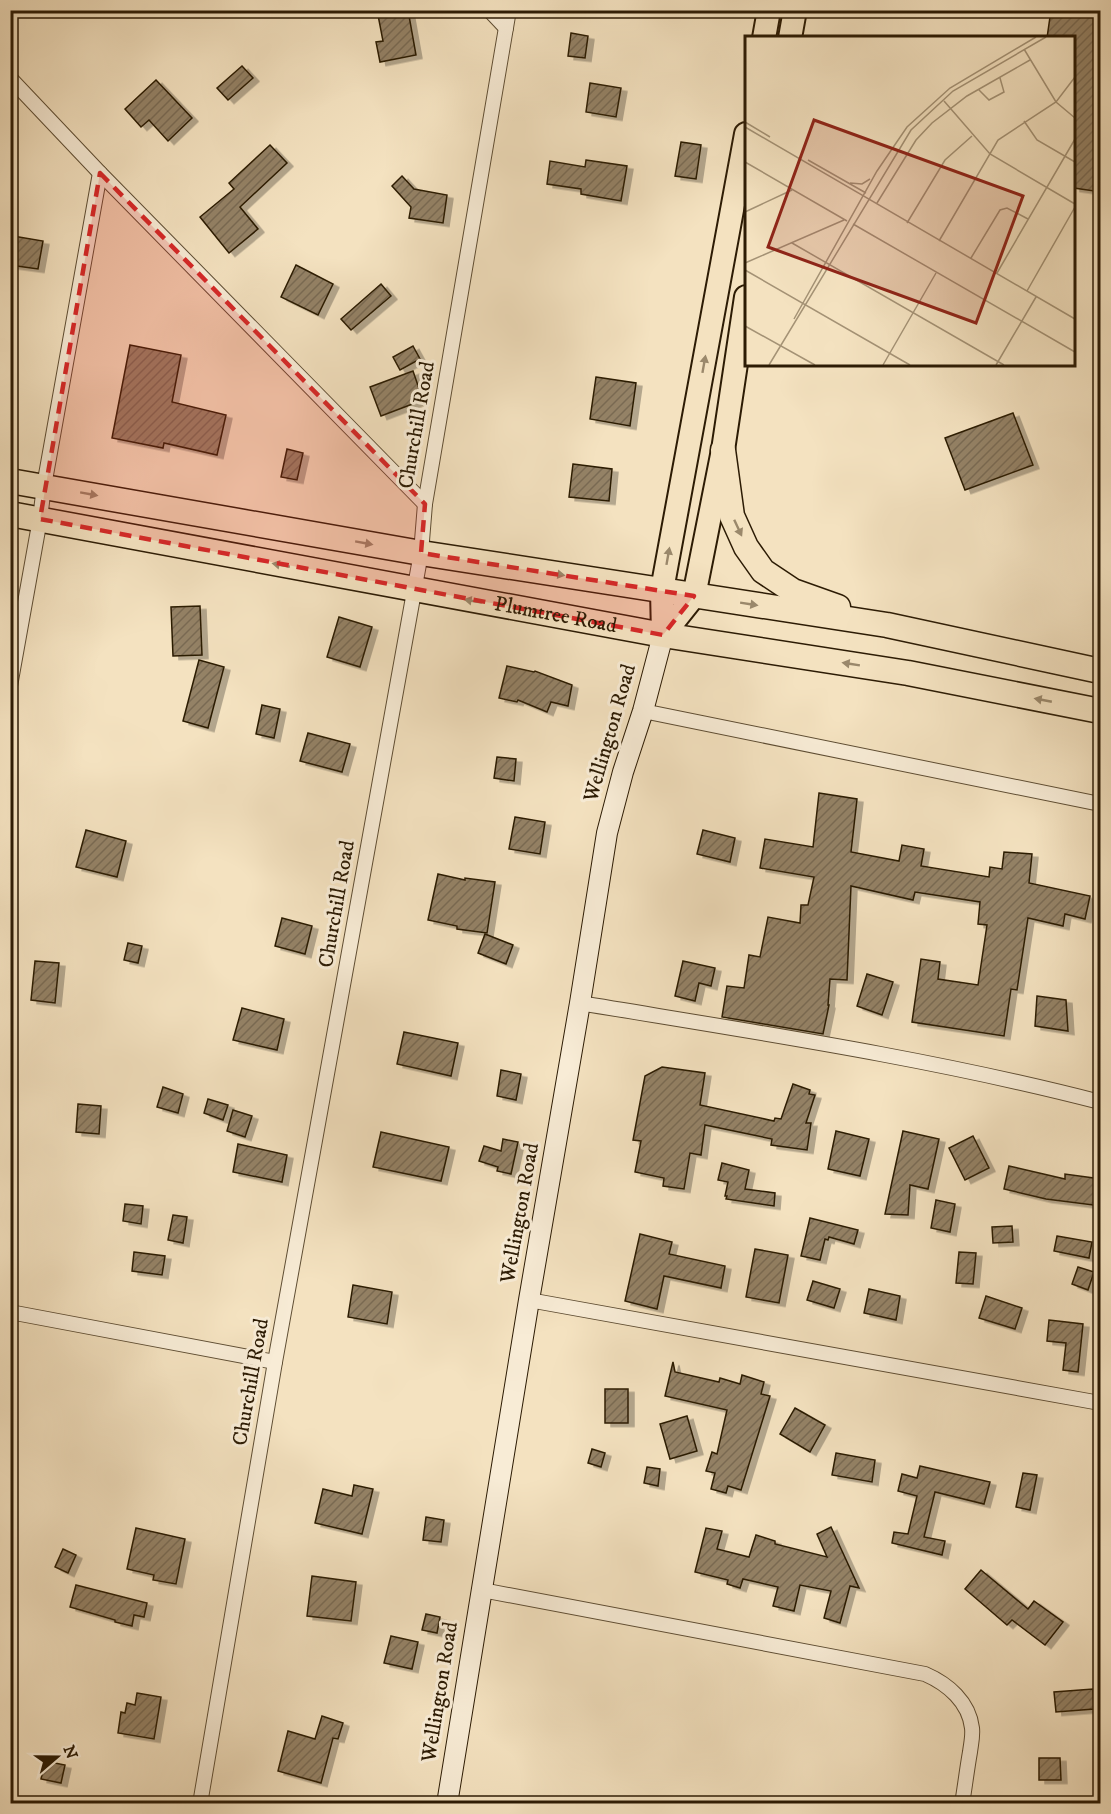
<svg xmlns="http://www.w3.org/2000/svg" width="1111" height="1814" font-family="'IM FELL DW Pica',serif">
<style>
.building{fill:url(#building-hatch);stroke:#2c1b04;stroke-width:1.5;filter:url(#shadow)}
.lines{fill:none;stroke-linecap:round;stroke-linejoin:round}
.minor-casing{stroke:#5e4d33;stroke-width:16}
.secondary-casing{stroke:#2c1b04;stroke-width:22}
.primary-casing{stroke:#2c1b04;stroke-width:26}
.trunk-casing{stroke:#2c1b04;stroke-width:27}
.minor{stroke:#f8ecd6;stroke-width:14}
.secondary{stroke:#f8ecd6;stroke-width:20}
.primary{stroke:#f4e2c0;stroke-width:22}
.trunk{stroke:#f4e2c0;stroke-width:24}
.oneway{fill:#9a886b}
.marked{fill:#d62828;fill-opacity:0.2;stroke:#d62828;stroke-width:4.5;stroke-dasharray:12 8;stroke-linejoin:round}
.labels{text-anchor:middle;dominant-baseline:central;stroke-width:6;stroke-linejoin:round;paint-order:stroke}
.street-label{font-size:21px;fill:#2c1b04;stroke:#f8ecd6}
.inset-road{fill:none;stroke:#a49275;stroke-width:1.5}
.view{fill:#8f2418;fill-opacity:0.15;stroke:#8f2418;stroke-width:3}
.inset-edge{fill:none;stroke:#2c1b04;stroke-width:3}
</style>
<defs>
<pattern id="building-hatch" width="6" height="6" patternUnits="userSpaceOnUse" patternTransform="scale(1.5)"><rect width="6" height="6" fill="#948266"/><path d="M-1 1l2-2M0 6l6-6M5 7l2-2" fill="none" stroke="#796a52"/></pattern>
<filter id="shadow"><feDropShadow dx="6" dy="3.5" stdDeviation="0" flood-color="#0004"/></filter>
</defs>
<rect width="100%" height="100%" fill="#f4e2c0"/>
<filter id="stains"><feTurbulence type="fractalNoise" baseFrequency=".00333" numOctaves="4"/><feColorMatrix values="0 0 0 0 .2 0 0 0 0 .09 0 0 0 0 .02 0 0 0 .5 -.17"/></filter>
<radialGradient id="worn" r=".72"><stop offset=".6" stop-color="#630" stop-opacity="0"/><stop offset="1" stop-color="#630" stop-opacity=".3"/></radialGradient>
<g class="building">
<path d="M399,10H408L416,55L380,62L376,42L383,41L378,15Z"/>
<path d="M1051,10H1101V192L1074,188V38H1047Z"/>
<path d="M571,33L588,36L585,58L568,56Z"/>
<path d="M242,66L253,78L228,100L217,88Z"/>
<path d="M156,80L192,118L168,141L149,120L141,127L125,109Z"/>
<path d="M590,83L621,88L616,117L586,112Z"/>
<path d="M681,142L701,145L696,179L675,176Z"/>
<path d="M270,145L287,163L240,207L258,229L229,253L200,217L234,189L229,183Z"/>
<path d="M586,160L627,166L621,201L581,194V189L547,184L550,161L585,167Z"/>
<path d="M402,176L414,189L447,195L443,223L409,218L411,207L392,186Z"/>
<path d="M13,236L43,241L38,269L10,265Z"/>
<path d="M296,265L333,284L318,315L281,297Z"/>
<path d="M381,284L391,296L351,330L341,319Z"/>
<path d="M130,345L181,355L172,402L226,415L217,455L164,443L163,448L112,438Z"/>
<path d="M413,346L420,359L400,370L393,357Z"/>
<path d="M413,371L423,400L381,416L370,387Z"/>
<path d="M596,377L636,383L630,426L590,419Z"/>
<path d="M1013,413L1033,465L965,490L945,438Z"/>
<path d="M287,449L303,453L297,480L281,477Z"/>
<path d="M573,464L612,469L609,501L569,497Z"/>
<path d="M200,606L202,655L173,656L171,607Z"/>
<path d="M339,617L372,627L360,667L327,657Z"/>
<path d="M199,660L224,667L208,728L183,721Z"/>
<path d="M507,666L534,672L535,671L572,685L568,706L551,702L547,712L518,700L517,702L499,698Z"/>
<path d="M262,705L280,709L274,738L256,734Z"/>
<path d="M308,733L350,744L342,772L300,761Z"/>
<path d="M497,757L516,759L514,781L494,778Z"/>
<path d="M819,793L857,799L851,852L899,861L902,845L924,849L921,866L989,877L990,867L1002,869L1004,852L1032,854L1029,883L1090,896L1085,919L1065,914L1063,926L1028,918L1017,990L1011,989L1004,1036L912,1022L921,959L940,962L938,979L978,985L987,925L978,924L980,902L915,892L913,900L851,886L847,980L830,979L828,1005H829L823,1034L722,1017L727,986L744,988L749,955L760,957L768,917L800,923L801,905H808L814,877L760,868L765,839L813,847Z"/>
<path d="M515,817L545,822L540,854L509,849Z"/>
<path d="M86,830L126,841L117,877L76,867Z"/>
<path d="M703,830L735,838L730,862L697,854Z"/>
<path d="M438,874L465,880V878L495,882L487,933L457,929V926L428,920Z"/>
<path d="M282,918L312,926L305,954L275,946Z"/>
<path d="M485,934L513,945L506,964L478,953Z"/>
<path d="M128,943L142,946L138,963L124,960Z"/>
<path d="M35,961L59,963L55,1003L31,1000Z"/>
<path d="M683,961L715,968L711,986L699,983L695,1001L675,996Z"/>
<path d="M867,974L893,982L882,1015L857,1006Z"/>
<path d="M1037,996L1066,1000L1068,1031L1035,1026Z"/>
<path d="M242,1008L284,1019L277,1050L233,1040Z"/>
<path d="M404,1032L458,1043L451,1076L397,1064Z"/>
<path d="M662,1067L705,1073L700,1105L774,1121L775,1118L781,1119L793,1084L810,1090L809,1094L815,1095L806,1123H811L807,1150L771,1145L772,1139L705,1125L701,1155L690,1153L684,1189L663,1186L664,1178L635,1172L641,1141L633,1140L645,1076Z"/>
<path d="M501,1070L521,1074L516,1100L497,1096Z"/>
<path d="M163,1087L183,1094L178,1113L157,1107Z"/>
<path d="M208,1099L228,1105L223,1120L204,1113Z"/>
<path d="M78,1104L101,1106L99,1134L76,1132Z"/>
<path d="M233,1110L252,1116L245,1137L227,1131Z"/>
<path d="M836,1131L869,1139L860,1176L828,1169Z"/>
<path d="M903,1131L939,1139L928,1189L910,1185L908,1215L885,1214Z"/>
<path d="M381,1132L449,1147L441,1181L373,1167Z"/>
<path d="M973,1136L989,1168L965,1180L949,1148Z"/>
<path d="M503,1139L518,1142L511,1174L497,1171L498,1167L479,1161L484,1146L501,1151Z"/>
<path d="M238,1144L287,1155L282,1182L233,1172Z"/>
<path d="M722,1163L749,1170L745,1189L775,1193L774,1206L726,1199L727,1196H725L728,1182L718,1180Z"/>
<path d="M1009,1166L1065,1179V1174L1101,1179V1206L1046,1199L1004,1189Z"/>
<path d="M936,1200L955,1204L950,1232L931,1228Z"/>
<path d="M125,1204L143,1206L141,1224L123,1221Z"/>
<path d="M173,1215L187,1217L183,1243L168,1240Z"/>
<path d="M810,1218L858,1230L854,1244L829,1237L828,1240L825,1239L820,1260L801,1256Z"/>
<path d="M1012,1226L1013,1242L993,1243L992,1227Z"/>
<path d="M640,1234L672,1242L669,1254L725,1266L721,1288L664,1276L657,1309L625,1301Z"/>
<path d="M1057,1236L1092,1242L1089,1258L1054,1251Z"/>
<path d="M755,1249L788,1255L779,1303L746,1297Z"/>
<path d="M134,1252L165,1256L162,1275L132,1271Z"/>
<path d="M959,1252L976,1253L973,1284L956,1283Z"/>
<path d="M1078,1267L1094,1272L1088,1290L1072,1284Z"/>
<path d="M813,1281L840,1289L834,1308L807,1300Z"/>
<path d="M353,1285L392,1292L387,1324L348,1317Z"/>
<path d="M869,1289L900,1296L896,1320L864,1313Z"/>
<path d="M986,1296L1022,1308L1015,1329L979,1318Z"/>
<path d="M1049,1320L1083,1324L1078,1372L1063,1370L1066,1343L1047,1341Z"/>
<path d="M673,1362L675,1372L719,1382L720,1378L740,1384L742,1375L764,1382L761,1394L770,1396L741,1490L728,1486L726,1493L711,1489L715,1473L706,1471L712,1452L717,1454L727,1410L665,1396Z"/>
<rect x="605" y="1389" width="23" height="34"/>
<path d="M795,1408L825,1425L810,1452L780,1434Z"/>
<path d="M687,1416L697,1451L670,1459L660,1424Z"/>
<path d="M592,1449L605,1453L601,1467L588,1463Z"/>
<path d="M836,1453L875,1460L872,1482L832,1475Z"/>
<path d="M920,1466L990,1482L984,1504L935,1492L924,1537L945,1541L942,1555L892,1543L894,1532L908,1534L917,1496L898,1491L902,1474L917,1478Z"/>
<path d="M647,1467L660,1469L658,1486L644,1483Z"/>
<path d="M1023,1473L1037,1475L1030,1510L1016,1507Z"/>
<path d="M354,1485L373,1489L362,1534L315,1523L323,1489L352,1496Z"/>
<path d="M426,1517L444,1520L441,1542L423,1540Z"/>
<path d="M831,1527L859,1588L850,1586L840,1623L824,1618L831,1591L800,1585L794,1611L773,1606L778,1587L743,1579L740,1588L727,1584L728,1580L695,1572L706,1528L722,1531L717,1549L749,1557L756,1535L775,1541V1544L827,1557L817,1534Z"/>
<path d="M136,1528L185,1539L176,1584L153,1580L154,1575L127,1569Z"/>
<path d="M63,1549L76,1555L68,1573L55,1567Z"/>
<path d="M981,1570L1028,1609L1034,1601L1063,1622L1045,1645L1012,1620L1007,1625L965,1589Z"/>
<path d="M312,1576L356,1582L351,1621L307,1616Z"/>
<path d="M76,1585L147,1603L144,1617L134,1615L132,1626L115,1622V1620L70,1607Z"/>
<path d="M426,1614L440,1617L437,1633L422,1630Z"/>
<path d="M391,1636L418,1642L412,1669L384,1663Z"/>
<path d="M1093,1689L1094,1709L1056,1712L1054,1692Z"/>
<path d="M137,1693L161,1697L154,1739L118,1733L121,1712L125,1713L127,1703L135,1705Z"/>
<path d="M322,1716L343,1723L338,1739L333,1738L321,1783L278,1771L288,1731L315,1739Z"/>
<path d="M1039,1758H1060L1061,1780H1039Z"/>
<path d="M45,1761L65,1765L61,1783L41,1779Z"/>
</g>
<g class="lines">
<defs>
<g id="minor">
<path d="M489,10L506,28"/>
<path d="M10,78L100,173L425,504"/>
<path d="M10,686L40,519L44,486L100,173"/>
<path d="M643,711L1100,804"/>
<path d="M580,1003C754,1032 930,1058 1100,1102"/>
<path d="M529,1300L1100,1403"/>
<path d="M10,1312L275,1362"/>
<path d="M482,1590L925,1674C948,1684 969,1702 972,1728C973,1736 971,1744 970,1752C967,1769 965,1786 962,1804"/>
<path d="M200,1804L275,1362L421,553L425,504L509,10"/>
</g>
<path id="secondary" d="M447,1804L529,1300L580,1003L607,833L623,772L643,711L663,635"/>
<g id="primary">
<path d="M764,38L769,10"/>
<path d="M790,38L795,10"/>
<path d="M663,635L662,590L746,134"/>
<path d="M663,635L694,596L723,450L746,297"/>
</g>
<g id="trunk">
<path d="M723,450L732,516L746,547L763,571L793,591L838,607"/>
<path d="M10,481L421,553L887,625L1100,671"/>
<path id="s1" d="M10,514L663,635L908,673L1100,711"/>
</g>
</defs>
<use href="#minor" class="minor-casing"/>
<use href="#secondary" class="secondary-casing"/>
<use href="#primary" class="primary-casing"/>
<use href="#trunk" class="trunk-casing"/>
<use href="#minor" class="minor"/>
<use href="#secondary" class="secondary"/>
<use href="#primary" class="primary"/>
<use href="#trunk" class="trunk"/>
</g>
<defs><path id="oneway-solid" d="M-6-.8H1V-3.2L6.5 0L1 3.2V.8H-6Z" transform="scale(1.5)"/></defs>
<g class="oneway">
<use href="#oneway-solid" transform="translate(704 364) rotate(-80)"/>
<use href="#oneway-solid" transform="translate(89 494) rotate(10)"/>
<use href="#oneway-solid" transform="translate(738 528) rotate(65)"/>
<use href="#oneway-solid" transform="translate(364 543) rotate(10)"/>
<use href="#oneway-solid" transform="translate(668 556) rotate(-80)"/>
<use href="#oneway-solid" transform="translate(281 565) rotate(-169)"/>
<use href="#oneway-solid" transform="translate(556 574) rotate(9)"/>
<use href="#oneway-solid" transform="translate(473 601) rotate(-170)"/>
<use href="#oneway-solid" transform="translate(749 604) rotate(9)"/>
<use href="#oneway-solid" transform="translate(851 664) rotate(-171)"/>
<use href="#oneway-solid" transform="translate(1043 700) rotate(-169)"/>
</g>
<path class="marked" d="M100,173L425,504L421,553L694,596L663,635L40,519Z"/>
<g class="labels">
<g class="street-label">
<text transform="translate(417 425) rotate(-80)">Churchill Road</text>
<text stroke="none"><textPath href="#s1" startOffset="555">Plumtree Road</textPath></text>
<text transform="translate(610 733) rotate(-74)">Wellington Road</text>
<text transform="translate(337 904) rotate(-80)">Churchill Road</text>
<text transform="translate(520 1213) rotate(-80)">Wellington Road</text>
<text transform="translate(251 1382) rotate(-80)">Churchill Road</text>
<text transform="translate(440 1692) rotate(-81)">Wellington Road</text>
</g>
</g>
<g transform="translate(745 36)">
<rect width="330" height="330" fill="#f4e2c0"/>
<path class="inset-road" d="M279,13L311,66L330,82M234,54L244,64L259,56L255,42M199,65L245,118L330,168M279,85L292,104L330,126M0,86L25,101M0,91L330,283M63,124L121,157M0,126L102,185M105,147L117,148L125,143M132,167L171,104L187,87L222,60L285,24M0,176L47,154M162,187L200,124L227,100M108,188L330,316M194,205L253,104L311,66L330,41M47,207L259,329M226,222L255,174L262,172L283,183M0,227L99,184M0,234L165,329M252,237L330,103M282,255L330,171M49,283L132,135L162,91L205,52L291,1M0,290L70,329M24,329L166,94L208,55L301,1M138,329L191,237M251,329L291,261"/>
<path class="view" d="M69,84L278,160L231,287L23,211Z"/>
<rect width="330" height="330" class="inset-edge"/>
</g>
<rect width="1111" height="1814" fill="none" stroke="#f4e2c0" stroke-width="36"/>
<rect x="12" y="12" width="1087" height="1790" fill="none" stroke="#2c1b04" stroke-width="3"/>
<rect x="18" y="18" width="1075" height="1778" fill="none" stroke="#2c1b04" stroke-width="1.5"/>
<g transform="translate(57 1757) rotate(70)" stroke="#f8ecd6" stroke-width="4.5" paint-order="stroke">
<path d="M0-4.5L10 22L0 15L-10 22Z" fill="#2c1b04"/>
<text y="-9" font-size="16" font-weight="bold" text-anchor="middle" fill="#2c1b04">N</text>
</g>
<rect width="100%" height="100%" filter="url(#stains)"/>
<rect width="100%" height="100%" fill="url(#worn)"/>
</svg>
